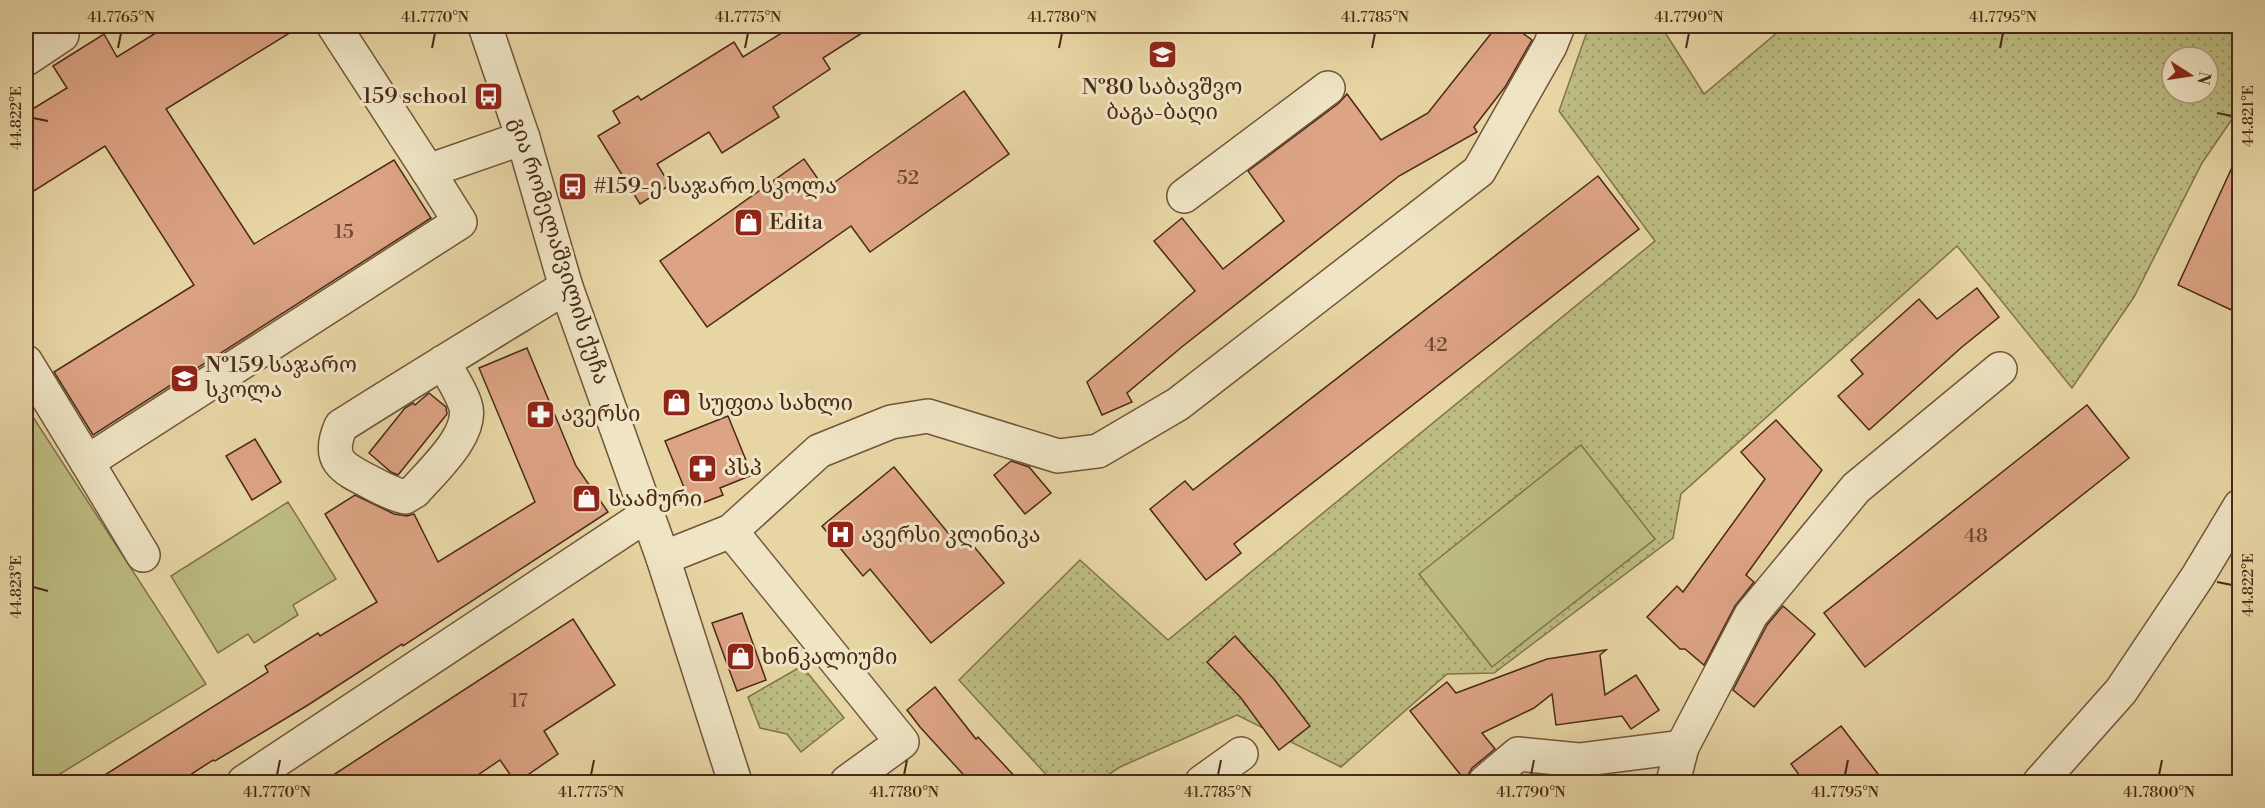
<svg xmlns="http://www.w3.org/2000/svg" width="2265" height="808" font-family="'Libre Bodoni','Noto Serif Georgian',serif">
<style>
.grass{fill:url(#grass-dots);stroke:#83724c;stroke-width:1.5;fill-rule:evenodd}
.pitch{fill:#bcbc81;stroke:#83724c;stroke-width:1.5}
.building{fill:#dca384;stroke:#4a2917;stroke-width:1.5}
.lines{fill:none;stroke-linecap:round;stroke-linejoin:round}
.minor-casing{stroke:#71543a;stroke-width:36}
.minor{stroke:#efe4c4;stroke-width:33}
.ticks{fill:none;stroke:#4a2917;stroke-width:2}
.labels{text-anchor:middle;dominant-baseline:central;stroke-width:6;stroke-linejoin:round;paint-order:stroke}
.number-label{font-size:20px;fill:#6e4832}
.poi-label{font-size:22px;fill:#4a2917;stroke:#efe4c4;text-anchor:start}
.street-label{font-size:22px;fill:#4a2917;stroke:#efe4c4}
.neatline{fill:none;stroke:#4a2917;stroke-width:2}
.ticks-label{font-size:15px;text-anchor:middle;fill:#4a2917}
</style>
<defs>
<pattern id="grass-dots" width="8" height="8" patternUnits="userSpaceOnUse" patternTransform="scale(1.5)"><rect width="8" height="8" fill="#bcbc81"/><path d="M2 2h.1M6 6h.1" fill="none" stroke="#9b9969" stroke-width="1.8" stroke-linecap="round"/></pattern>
</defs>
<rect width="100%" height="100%" fill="#e7d5a4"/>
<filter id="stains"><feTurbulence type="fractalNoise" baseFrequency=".00333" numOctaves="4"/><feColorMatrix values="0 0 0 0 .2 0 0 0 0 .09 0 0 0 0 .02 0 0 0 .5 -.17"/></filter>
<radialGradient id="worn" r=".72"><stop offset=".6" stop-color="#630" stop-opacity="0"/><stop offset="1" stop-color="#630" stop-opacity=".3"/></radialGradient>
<g class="grass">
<path d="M1589,26H1661L1704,94L1785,26H2239V109L2202,163L2134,297L2072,388L1957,246L1681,494L1673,538L1494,673L1447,674L1341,767L1237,715L1120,767L1097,782H1053L959,680L1080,560L1168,640L1655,241L1559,111ZM2172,57H2208V93H2172Z"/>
<path d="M802,666L844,718L801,752L787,734L760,728L748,697Z"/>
</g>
<g class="pitch">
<path d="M33,417L206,684L47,782H26V422Z"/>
<path d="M1581,445L1655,539L1492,667L1419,574Z"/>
<path d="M288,502L336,579L293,605L298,615L254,643L248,634L218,653L171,576Z"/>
</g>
<g class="building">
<path d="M167,26H301L166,109L254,244L394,160L431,218L93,435L54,372L194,285L105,146L26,196V113L67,88L53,66L104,34L117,57Z"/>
<path d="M793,26H873L823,58L830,69L773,107L779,117L722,153L709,132L657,164L670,185L640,204L598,136L620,123L613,111L638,96L641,100L734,42L743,57Z"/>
<path d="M1497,26H1513L1532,40L1505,87L1474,127L1477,132L1399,176L1183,346L1127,393L1132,402L1102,415L1087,382L1195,291L1154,241L1182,218L1223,269L1284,221L1248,171L1339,103L1347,94L1381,140L1428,113Z"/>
<path d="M964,91L1009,154L870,252L851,226L707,327L660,261L804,159L825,189Z"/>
<path d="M2240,150V314L2178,285Z"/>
<path d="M1598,176L1639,229L1234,544L1241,553L1206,580L1150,509L1185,481L1193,490Z"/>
<path d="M1977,288L1999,317L1962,347L1869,430L1838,396L1863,374L1851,360L1919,299L1937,319Z"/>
<path d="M527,348L576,466L608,512L403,646L402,644L308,705L215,761L213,760L178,783H92L268,672L265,666L318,633L320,636L377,602L325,514L355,495L394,514L407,516L414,514L438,562L535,502L479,368Z"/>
<path d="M429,393L446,407L447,414L398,475L391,472L369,453L405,408L413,403L415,405Z"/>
<path d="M2087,405L2129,458L1865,667L1824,613Z"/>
<path d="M728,416L752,475L720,488L723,495L692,507L665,441Z"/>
<path d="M1776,420L1822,470L1746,575L1754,582L1735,606L1704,665L1685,649H1680L1647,617L1677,586L1683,592L1765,479L1741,452Z"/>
<path d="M255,439L281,482L252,500L226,456Z"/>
<path d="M1011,461L1029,467L1051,493L1025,514L994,475Z"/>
<path d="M894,467L958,545L967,538L1004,583L931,643L870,569L863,576L822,526Z"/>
<path d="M1783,606L1815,634L1754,707L1733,690L1767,625Z"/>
<path d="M742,613L766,680L737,691L712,623Z"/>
<path d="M573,619L615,685L544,731L558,754L516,783L500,760L466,783H321Z"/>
<path d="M1235,636L1274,679L1310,726L1279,750L1241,698L1207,662Z"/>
<path d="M1606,650L1600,655L1605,695L1636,675L1659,710L1631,729L1622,716L1556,725L1552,694L1534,708L1482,733L1495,749L1472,768L1468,775L1467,783L1410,711L1447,682L1456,693L1547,659Z"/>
<path d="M935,687L976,739L978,737L1021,783H971L920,727L907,710Z"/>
<path d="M1841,726L1885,783H1805L1791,764Z"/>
</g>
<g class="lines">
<defs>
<g id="minor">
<path d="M334,26L428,171L523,138"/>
<path d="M485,26L523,138L566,287L663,558L735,782"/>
<path d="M26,59L62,35"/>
<path d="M1184,196L1328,88"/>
<path d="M26,362L87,462L460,222L428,171"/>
<path d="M443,362C450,375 460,389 465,404C475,433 433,470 415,491L405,497C392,494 381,488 370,482C342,468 326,460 341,426C415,379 491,333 566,287"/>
<path d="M87,462L143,555"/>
<path d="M731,531L902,742L847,782"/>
<path d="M663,558L731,531L819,451L891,422L928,416L1058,456L1098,451L1178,404L1479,171L1550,46L1558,26"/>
<path d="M244,782L648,514"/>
<path d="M1202,782L1241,754"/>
<path d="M1485,782L1518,754L1579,760L1682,747"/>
<path d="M1673,782L1682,747L1751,615L1856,488L2000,369"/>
<path d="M2040,782L2121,691L2198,576L2240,506"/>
</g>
</defs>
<use href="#minor" class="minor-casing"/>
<use href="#minor" class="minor"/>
</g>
<path class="ticks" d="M118,48L121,33M432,48L435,33M745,48L748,33M1059,48L1062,33M1372,48L1375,33M1686,48L1689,33M2000,48L2003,33M2217,113L2232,116M33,118L48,121M2217,582L2232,585M33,587L48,591M277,775L280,760M591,775L594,760M904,775L907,760M1218,775L1221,760M1531,775L1534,760M1845,775L1848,760M2159,775L2162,760"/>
<defs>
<symbol id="school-square" viewBox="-11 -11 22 22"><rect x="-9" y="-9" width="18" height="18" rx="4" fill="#8f2418" stroke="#efe4c4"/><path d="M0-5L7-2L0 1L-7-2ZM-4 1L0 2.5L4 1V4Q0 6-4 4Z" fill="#fff"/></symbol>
<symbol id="bus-square" viewBox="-11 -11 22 22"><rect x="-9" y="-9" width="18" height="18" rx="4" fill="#8f2418" stroke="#efe4c4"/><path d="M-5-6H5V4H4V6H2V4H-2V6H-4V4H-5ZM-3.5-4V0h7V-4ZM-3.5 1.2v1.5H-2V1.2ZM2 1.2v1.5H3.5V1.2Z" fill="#fff"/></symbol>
<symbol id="shop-square" viewBox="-11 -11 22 22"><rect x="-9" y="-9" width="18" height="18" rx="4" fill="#8f2418" stroke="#efe4c4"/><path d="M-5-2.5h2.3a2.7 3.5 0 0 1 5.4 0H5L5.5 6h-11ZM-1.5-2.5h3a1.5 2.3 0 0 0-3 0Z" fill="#fff"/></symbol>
<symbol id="pharmacy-square" viewBox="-11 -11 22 22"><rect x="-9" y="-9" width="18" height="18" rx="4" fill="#8f2418" stroke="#efe4c4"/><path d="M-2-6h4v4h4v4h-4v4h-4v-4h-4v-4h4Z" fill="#fff"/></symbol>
<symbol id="hospital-square" viewBox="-11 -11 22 22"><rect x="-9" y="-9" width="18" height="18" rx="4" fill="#8f2418" stroke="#efe4c4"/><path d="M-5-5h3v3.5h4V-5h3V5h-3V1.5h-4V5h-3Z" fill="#fff"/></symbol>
</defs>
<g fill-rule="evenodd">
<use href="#school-square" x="1146" y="38" width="33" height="33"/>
<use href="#bus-square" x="472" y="80" width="33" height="33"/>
<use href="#bus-square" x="556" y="170" width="33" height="33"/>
<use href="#shop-square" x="732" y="206" width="33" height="33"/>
<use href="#school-square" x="168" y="362" width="33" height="33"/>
<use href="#shop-square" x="660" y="386" width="33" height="33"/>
<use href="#pharmacy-square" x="524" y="398" width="33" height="33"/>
<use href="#pharmacy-square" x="686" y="452" width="33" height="33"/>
<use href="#shop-square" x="570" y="482" width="33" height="33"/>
<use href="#hospital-square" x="824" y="518" width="33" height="33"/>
<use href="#shop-square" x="724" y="640" width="33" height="33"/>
</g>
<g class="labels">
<g class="number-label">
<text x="908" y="178">52</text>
<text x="344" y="232">15</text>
<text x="1436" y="345">42</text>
<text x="1976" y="536">48</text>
<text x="519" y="701">17</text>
</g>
<g class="poi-label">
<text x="1162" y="87" text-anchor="middle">№80 საბავშვო<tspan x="1162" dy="25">ბაგა-ბაღი</tspan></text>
<text x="467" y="96" text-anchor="end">159 school</text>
<text x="594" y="186">#159-ე საჯარო სკოლა</text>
<text x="769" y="222">Edita</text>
<text x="205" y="365">№159 საჯარო<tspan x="205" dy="25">სკოლა</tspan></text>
<text x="698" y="403">სუფთა სახლი</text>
<text x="561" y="414">ავერსი</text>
<text x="724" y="468">პსპ</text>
<text x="608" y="499">საამური</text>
<text x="861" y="535">ავერსი კლინიკა</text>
<text x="761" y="657">ხინკალიუმი</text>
</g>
<g class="street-label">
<text transform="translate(559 251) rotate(72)">გია რომელაშვილის ქუჩა</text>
</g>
</g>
<rect width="2265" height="808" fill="none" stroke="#e7d5a4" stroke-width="66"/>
<g transform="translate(2190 75) rotate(102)"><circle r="28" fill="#efe4c4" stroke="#ad997f" stroke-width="1.5"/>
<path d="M0-4.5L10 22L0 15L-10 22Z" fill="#8f2418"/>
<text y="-9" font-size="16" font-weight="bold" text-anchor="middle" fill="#4a2917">N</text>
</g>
<rect x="33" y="33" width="2199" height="742" class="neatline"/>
<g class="ticks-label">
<text x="121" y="22">41.7765°N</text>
<text x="435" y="22">41.7770°N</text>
<text x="748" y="22">41.7775°N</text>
<text x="1062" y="22">41.7780°N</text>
<text x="1375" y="22">41.7785°N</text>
<text x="1689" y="22">41.7790°N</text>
<text x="2003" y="22">41.7795°N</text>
<text transform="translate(2248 116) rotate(-90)" y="5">44.821°E</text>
<text transform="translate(16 118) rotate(-90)" y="5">44.822°E</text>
<text transform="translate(2248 585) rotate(-90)" y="5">44.822°E</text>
<text transform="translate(16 587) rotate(-90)" y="5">44.823°E</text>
<text x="277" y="797">41.7770°N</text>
<text x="591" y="797">41.7775°N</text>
<text x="904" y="797">41.7780°N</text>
<text x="1218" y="797">41.7785°N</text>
<text x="1531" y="797">41.7790°N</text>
<text x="1845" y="797">41.7795°N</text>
<text x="2159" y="797">41.7800°N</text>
</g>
<rect width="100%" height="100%" filter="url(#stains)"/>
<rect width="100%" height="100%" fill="url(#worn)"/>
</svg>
